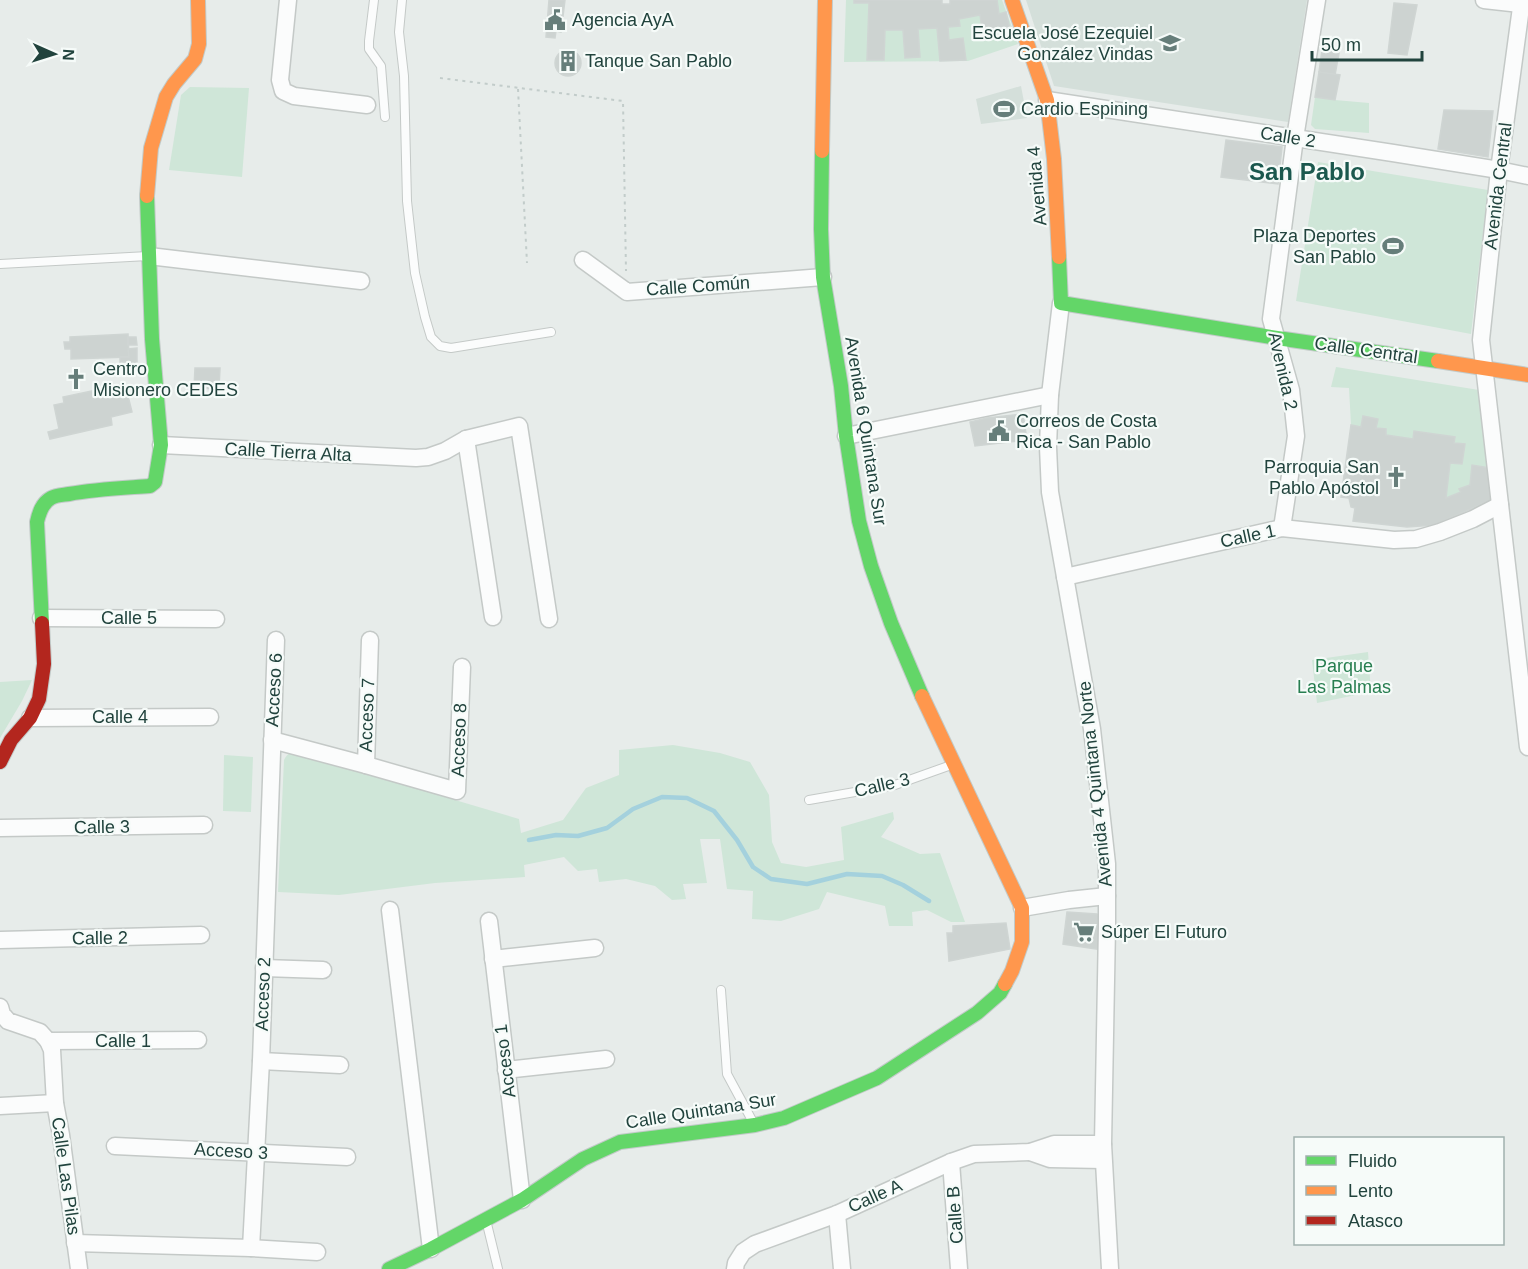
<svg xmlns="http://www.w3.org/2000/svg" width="1528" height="1269" font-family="Helvetica,sans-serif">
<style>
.built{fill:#d4dfda}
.green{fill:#cfe6d8}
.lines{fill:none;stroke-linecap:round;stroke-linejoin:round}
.stream{stroke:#a4d1dd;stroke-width:4.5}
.building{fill:#cdd3d1;stroke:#cfd5d3;stroke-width:1.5}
.lane-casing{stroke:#c4c9c7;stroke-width:10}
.street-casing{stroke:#c4c9c7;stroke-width:19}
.fast-casing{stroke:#c2cac8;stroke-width:16}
.slow-casing{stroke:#c2cac8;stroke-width:16}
.jam-casing{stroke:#c2cac8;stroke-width:16}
.path{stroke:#c2ccca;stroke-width:2;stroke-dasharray:3 4.5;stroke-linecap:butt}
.lane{stroke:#fbfcfc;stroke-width:8}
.street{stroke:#fbfcfc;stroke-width:16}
.fast{stroke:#63d668;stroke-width:14}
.slow{stroke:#ff974d;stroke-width:14}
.jam{stroke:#b3261e;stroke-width:14}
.labels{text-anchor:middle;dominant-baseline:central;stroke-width:4.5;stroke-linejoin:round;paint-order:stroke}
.poi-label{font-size:18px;fill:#21433d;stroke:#f6fbf9;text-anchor:start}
.street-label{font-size:18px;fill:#21433d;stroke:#f6fbf9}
.park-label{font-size:18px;fill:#277e50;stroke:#f6fbf9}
.district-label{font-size:24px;font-weight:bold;fill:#1b584e;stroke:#f6fbf9}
</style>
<rect width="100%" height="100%" fill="#e7ecea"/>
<g class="built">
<path d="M1026,0H1307L1288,122L1054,86Z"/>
<path d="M1021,86L1027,118L981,124L976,99Z"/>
</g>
<g class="green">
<path d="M846,0H854V3H869L867,60L884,59L885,30H903L905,58L920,56L918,29L937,28L940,61L966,60L963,39L949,40L948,27L959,26V19L980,15L984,36L1010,29L1006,13L999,14L997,0H1002L1018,44L968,61L844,62Z"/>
<path d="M190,87L249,88L242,177L169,170L181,95Z"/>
<path d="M1315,97L1335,100L1369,103V133L1315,129L1311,125Z"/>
<path d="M1318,162L1488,190L1471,334L1296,301Z"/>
<path d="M1336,367L1479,390L1490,468L1472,465L1470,485L1459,489L1461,492L1446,498L1450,463L1462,464L1465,444L1454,443L1455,437L1414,431L1413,439L1386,435V429L1376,428L1377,419L1363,416L1361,427L1351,425L1349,388L1331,387Z"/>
<path d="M1368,652L1371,692L1317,703L1312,660Z"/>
<path d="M32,680L22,701L0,738V682Z"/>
<path d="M673,745L720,753L750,762L769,795L772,842L781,863L806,867L844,860L841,827L893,812L894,819L881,837L920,854L940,853L965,922H951L927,910L912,912L913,926H889L885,906L827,892L819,909L781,921L752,919L753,891L727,889L720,839H700L707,883L683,884L686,899L672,900L655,886L626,879L599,882L597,869L578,871L564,857L524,865L525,877L435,883L339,895L278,892L284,760C287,754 290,752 296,753L519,819L521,833L563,820L586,788L619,775V750Z"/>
<path d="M224,755L253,757L251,812L223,811Z"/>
</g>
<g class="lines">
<path class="stream" d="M529,840L556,835L578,836L607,828L633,809L662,797L687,798L714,811L737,840L753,867L771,879L807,884L847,874L882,876L903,885L929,901"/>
</g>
<g class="building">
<path d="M549,0H565L561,32L556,31L555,38L546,37Z"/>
<path d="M854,0H942V4H950V0H997L999,14L1006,12L1010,29L983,36L980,15L959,19L960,26L948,27L949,40L963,38L966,60L940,61L937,28L918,29L920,57L905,58L903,30H885L884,60H867L869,3H854Z"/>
<path d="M1394,3L1417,5L1407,55L1388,53Z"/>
<circle cx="568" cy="63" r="13"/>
<path d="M1322,50L1339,53L1335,75L1319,72Z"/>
<path d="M1319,72L1340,75L1335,100L1315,97Z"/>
<path d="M1444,110L1493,111L1488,157L1438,149Z"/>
<path d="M1226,140L1282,147L1278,184L1221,177Z"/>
<path d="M128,334L129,357L71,359V349H65L64,342H70V337Z"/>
<path d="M128,337H136L137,345H128Z"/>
<path d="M137,348V364L126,365V362H120V357H129L128,349Z"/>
<path d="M195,368H220L219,389L194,388Z"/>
<path d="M125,384L132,412L111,417L112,425L50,439L48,432L59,429L54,405L64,403L63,397Z"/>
<path d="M1023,414L1027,440L975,446L970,422L987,418Z"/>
<path d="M1363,416L1378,419L1376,428L1386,429V435L1413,439L1414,431L1455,437L1454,443L1465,444L1462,464L1450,463L1446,498L1461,492L1459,489L1470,485L1472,465L1490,468L1495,498L1435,525L1407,527L1353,521L1355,508L1351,507L1349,498L1341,497L1351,425L1361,427Z"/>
<path d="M1067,912L1097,914L1103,920L1102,950L1063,944Z"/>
<path d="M1006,923L1010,949L949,961L947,933H953V926Z"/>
</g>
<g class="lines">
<defs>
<g id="lane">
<path d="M374,0L369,41V49L381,66L385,117"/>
<path d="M402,0L399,32L404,76L407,201L415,273L425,317L431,337L440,346L451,348L551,332"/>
<path d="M0,264L148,256"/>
<path d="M809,800L895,785L954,764"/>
<path d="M721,990L727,1074L754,1124"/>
<path d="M486,1220L498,1269"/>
</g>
<g id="street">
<path d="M288,0L280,80L283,91L294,96L367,105"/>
<path d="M1484,0L1528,5"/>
<path d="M1522,0L1499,170L1481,340L1528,747"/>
<path d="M1047,100L1393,153L1499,170L1528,176"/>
<path d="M149,256L361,281"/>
<path d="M583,260L627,292L823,277"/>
<path d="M1061,303L1050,395L1048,447L1050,492L1092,729L1107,864V926L1103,1144L1110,1269"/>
<path d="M846,436L1050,395"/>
<path d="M466,439L493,617"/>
<path d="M161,445L416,458L428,457L445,451L466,439L519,426L549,619"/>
<path d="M1282,528L1296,436L1291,390L1271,319L1295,138L1317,0"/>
<path d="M1065,577L1282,528L1394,540L1416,539L1440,532L1473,519L1500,505"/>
<path d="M41,618L216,619"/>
<path d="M30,718L210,717"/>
<path d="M272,740L366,765L370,640"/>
<path d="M366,765L457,791L462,667"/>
<path d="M0,828L204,825"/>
<path d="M1022,908L1069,900L1107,896"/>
<path d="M390,910L431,1249"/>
<path d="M489,921L522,1200"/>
<path d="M0,940L201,935"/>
<path d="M493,959L595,948"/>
<path d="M264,968L323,970"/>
<path d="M0,1007L2,1014L8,1021L40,1032L48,1041L52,1050L55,1103L61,1135L79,1269"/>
<path d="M48,1041L198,1040"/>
<path d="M261,1061L340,1065"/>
<path d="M506,1070L606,1059"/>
<path d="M0,1106L55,1103"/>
<path d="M115,1146L347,1157"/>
<path d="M1030,1152L1050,1159L1103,1160"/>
<path d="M951,1162L959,1269"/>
<path d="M837,1214L842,1269"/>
<path d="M75,1243L251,1248L317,1252"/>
<path d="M251,1248L261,1061L276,640"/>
<path d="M735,1269L736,1263L743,1252L755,1244L837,1214L951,1162L974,1154L1030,1152L1054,1144H1103"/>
</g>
<g id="fast">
<path d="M822,151L821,229L823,277L841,386L846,436L859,521L871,566L891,623L922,696"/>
<path d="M1059,257L1061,303L1277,338L1438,361"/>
<path d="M42,623L37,522C39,513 42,503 51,498C56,495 63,495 69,494C96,489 123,488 150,486L155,482L161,445L152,339L147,196"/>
<path d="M389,1269L431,1249L522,1200L583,1159L620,1142L755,1125L784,1118L877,1078L977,1013L1000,993L1005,984"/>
</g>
<g id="slow">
<path d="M1012,0L1047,100L1054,159L1059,257"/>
<path d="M822,151L825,0"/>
<path d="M147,196L151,148L166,97L174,84L195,59L199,44L198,0"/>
<path d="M1438,361L1528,375"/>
<path d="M922,696L1022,908V942L1012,971L1005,984"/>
</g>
<path id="jam" d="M0,762L11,740L30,718L39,699L44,664L42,623"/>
</defs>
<use href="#lane" class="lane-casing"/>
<use href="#street" class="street-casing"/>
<use href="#fast" class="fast-casing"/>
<use href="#slow" class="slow-casing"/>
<use href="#jam" class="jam-casing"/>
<g class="path">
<path d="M440,78L623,101L626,271"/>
<path d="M518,89L527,263"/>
</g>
<use href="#lane" class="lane"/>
<use href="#street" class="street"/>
<use href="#fast" class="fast"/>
<use href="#slow" class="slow"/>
<use href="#jam" class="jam"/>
</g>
<defs>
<symbol id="civic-bare" viewBox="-9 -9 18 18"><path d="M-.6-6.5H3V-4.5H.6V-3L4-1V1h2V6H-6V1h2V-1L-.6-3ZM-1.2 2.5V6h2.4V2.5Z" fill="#667e7a" stroke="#f6fbf9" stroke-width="2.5" paint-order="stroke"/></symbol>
<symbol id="school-bare" viewBox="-9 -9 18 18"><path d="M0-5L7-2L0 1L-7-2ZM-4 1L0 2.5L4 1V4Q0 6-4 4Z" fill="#667e7a" stroke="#f6fbf9" stroke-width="2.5" paint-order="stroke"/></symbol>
<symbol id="building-bare" viewBox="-9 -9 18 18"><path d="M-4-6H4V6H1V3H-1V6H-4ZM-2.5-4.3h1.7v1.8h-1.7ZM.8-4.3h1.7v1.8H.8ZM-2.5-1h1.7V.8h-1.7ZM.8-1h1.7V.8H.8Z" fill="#667e7a" stroke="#f6fbf9" stroke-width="2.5" paint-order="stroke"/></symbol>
<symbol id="stadium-bare" viewBox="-9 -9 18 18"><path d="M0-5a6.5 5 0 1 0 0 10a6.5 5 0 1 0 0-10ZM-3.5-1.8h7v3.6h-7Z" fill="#667e7a" stroke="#f6fbf9" stroke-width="2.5" paint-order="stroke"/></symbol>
<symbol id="church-bare" viewBox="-9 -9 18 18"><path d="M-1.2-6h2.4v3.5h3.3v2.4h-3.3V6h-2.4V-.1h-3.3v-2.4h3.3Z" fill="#667e7a" stroke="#f6fbf9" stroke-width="2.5" paint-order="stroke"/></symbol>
<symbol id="supermarket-bare" viewBox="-9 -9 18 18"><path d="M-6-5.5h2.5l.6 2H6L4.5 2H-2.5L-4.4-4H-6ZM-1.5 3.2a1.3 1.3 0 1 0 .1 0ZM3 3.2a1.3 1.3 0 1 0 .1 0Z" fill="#667e7a" stroke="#f6fbf9" stroke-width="2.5" paint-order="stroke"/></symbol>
</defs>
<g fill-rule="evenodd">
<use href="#civic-bare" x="540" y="5" width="30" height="30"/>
<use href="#school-bare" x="1155" y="28" width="30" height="30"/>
<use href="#building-bare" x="553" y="46" width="30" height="30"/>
<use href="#stadium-bare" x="989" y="94" width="30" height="30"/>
<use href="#stadium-bare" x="1378" y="231" width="30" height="30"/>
<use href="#church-bare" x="61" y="364" width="30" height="30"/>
<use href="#civic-bare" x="984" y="416" width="30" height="30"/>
<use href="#church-bare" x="1381" y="462" width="30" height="30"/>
<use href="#supermarket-bare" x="1069" y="917" width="30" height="30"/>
</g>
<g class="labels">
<g class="poi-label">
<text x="572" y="20">Agencia AyA</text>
<text x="1153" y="33" text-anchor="end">Escuela José Ezequiel<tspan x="1153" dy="21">González Vindas</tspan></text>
<text x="585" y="61">Tanque San Pablo</text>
<text x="1021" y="109">Cardio Espining</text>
<text x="1376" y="236" text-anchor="end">Plaza Deportes<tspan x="1376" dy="21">San Pablo</tspan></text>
<text x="93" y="369">Centro<tspan x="93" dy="21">Misionero CEDES</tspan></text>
<text x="1016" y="421">Correos de Costa<tspan x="1016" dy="21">Rica - San Pablo</tspan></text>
<text x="1379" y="467" text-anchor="end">Parroquia San<tspan x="1379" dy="21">Pablo Apóstol</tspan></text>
<text x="1101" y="932">Súper El Futuro</text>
</g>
<g class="street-label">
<text transform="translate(1288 137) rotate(9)">Calle 2</text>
<text transform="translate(1037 186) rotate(-95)">Avenida 4</text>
<text transform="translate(1498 186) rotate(-83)">Avenida Central</text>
<text transform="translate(698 286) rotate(-4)">Calle Común</text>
<text transform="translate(1366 350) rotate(8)">Calle Central</text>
<text transform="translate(1283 371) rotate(77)">Avenida 2</text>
<text transform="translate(866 431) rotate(81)">Avenida 6 Quintana Sur</text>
<text transform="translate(288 452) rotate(3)">Calle Tierra Alta</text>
<text transform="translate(1248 536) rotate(-12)">Calle 1</text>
<text x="129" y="618">Calle 5</text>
<text transform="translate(274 690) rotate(-87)">Acceso 6</text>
<text transform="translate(367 715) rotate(-88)">Acceso 7</text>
<text x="120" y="717">Calle 4</text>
<text transform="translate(459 740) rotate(-88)">Acceso 8</text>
<text transform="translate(1095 784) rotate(-96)">Avenida 4 Quintana Norte</text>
<text transform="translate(882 785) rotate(-13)">Calle 3</text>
<text transform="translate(102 827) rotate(-1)">Calle 3</text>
<text transform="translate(100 938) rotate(-1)">Calle 2</text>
<text transform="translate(263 994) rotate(-88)">Acceso 2</text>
<text x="123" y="1041">Calle 1</text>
<text transform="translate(505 1061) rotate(-97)">Acceso 1</text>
<text transform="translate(701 1111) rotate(-9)">Calle Quintana Sur</text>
<text transform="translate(231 1151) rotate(3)">Acceso 3</text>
<text transform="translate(66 1176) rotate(82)">Calle Las Pilas</text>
<text transform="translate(875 1196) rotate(-24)">Calle A</text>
<text transform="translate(955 1215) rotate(-94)">Calle B</text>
</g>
<g class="park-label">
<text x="1344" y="666">Parque<tspan x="1344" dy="21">Las Palmas</tspan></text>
</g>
<g class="district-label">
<text x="1307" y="171">San Pablo</text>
</g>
</g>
<rect x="1294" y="1137" width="210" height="108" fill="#f6fbf9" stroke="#a1b1ae" stroke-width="1.5"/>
<rect x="1306" y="1156" width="30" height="9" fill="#63d668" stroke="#a1b1ae" stroke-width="1.5"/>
<text x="1348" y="1167" font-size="18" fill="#21433d">Fluido</text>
<rect x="1306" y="1186" width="30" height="9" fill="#ff974d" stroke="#a1b1ae" stroke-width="1.5"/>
<text x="1348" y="1197" font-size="18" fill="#21433d">Lento</text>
<rect x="1306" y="1216" width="30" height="9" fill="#b3261e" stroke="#a1b1ae" stroke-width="1.5"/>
<text x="1348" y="1227" font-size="18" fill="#21433d">Atasco</text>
<g transform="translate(54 54) rotate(93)" stroke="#f6fbf9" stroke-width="4.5" paint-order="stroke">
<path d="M0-4.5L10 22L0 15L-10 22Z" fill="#21433d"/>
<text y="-9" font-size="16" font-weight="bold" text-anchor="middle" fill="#21433d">N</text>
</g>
<path d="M1312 51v9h110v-9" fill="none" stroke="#21433d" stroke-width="3"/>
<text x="1321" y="51" font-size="18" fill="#21433d" stroke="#f6fbf9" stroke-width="4.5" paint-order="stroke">50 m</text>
</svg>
